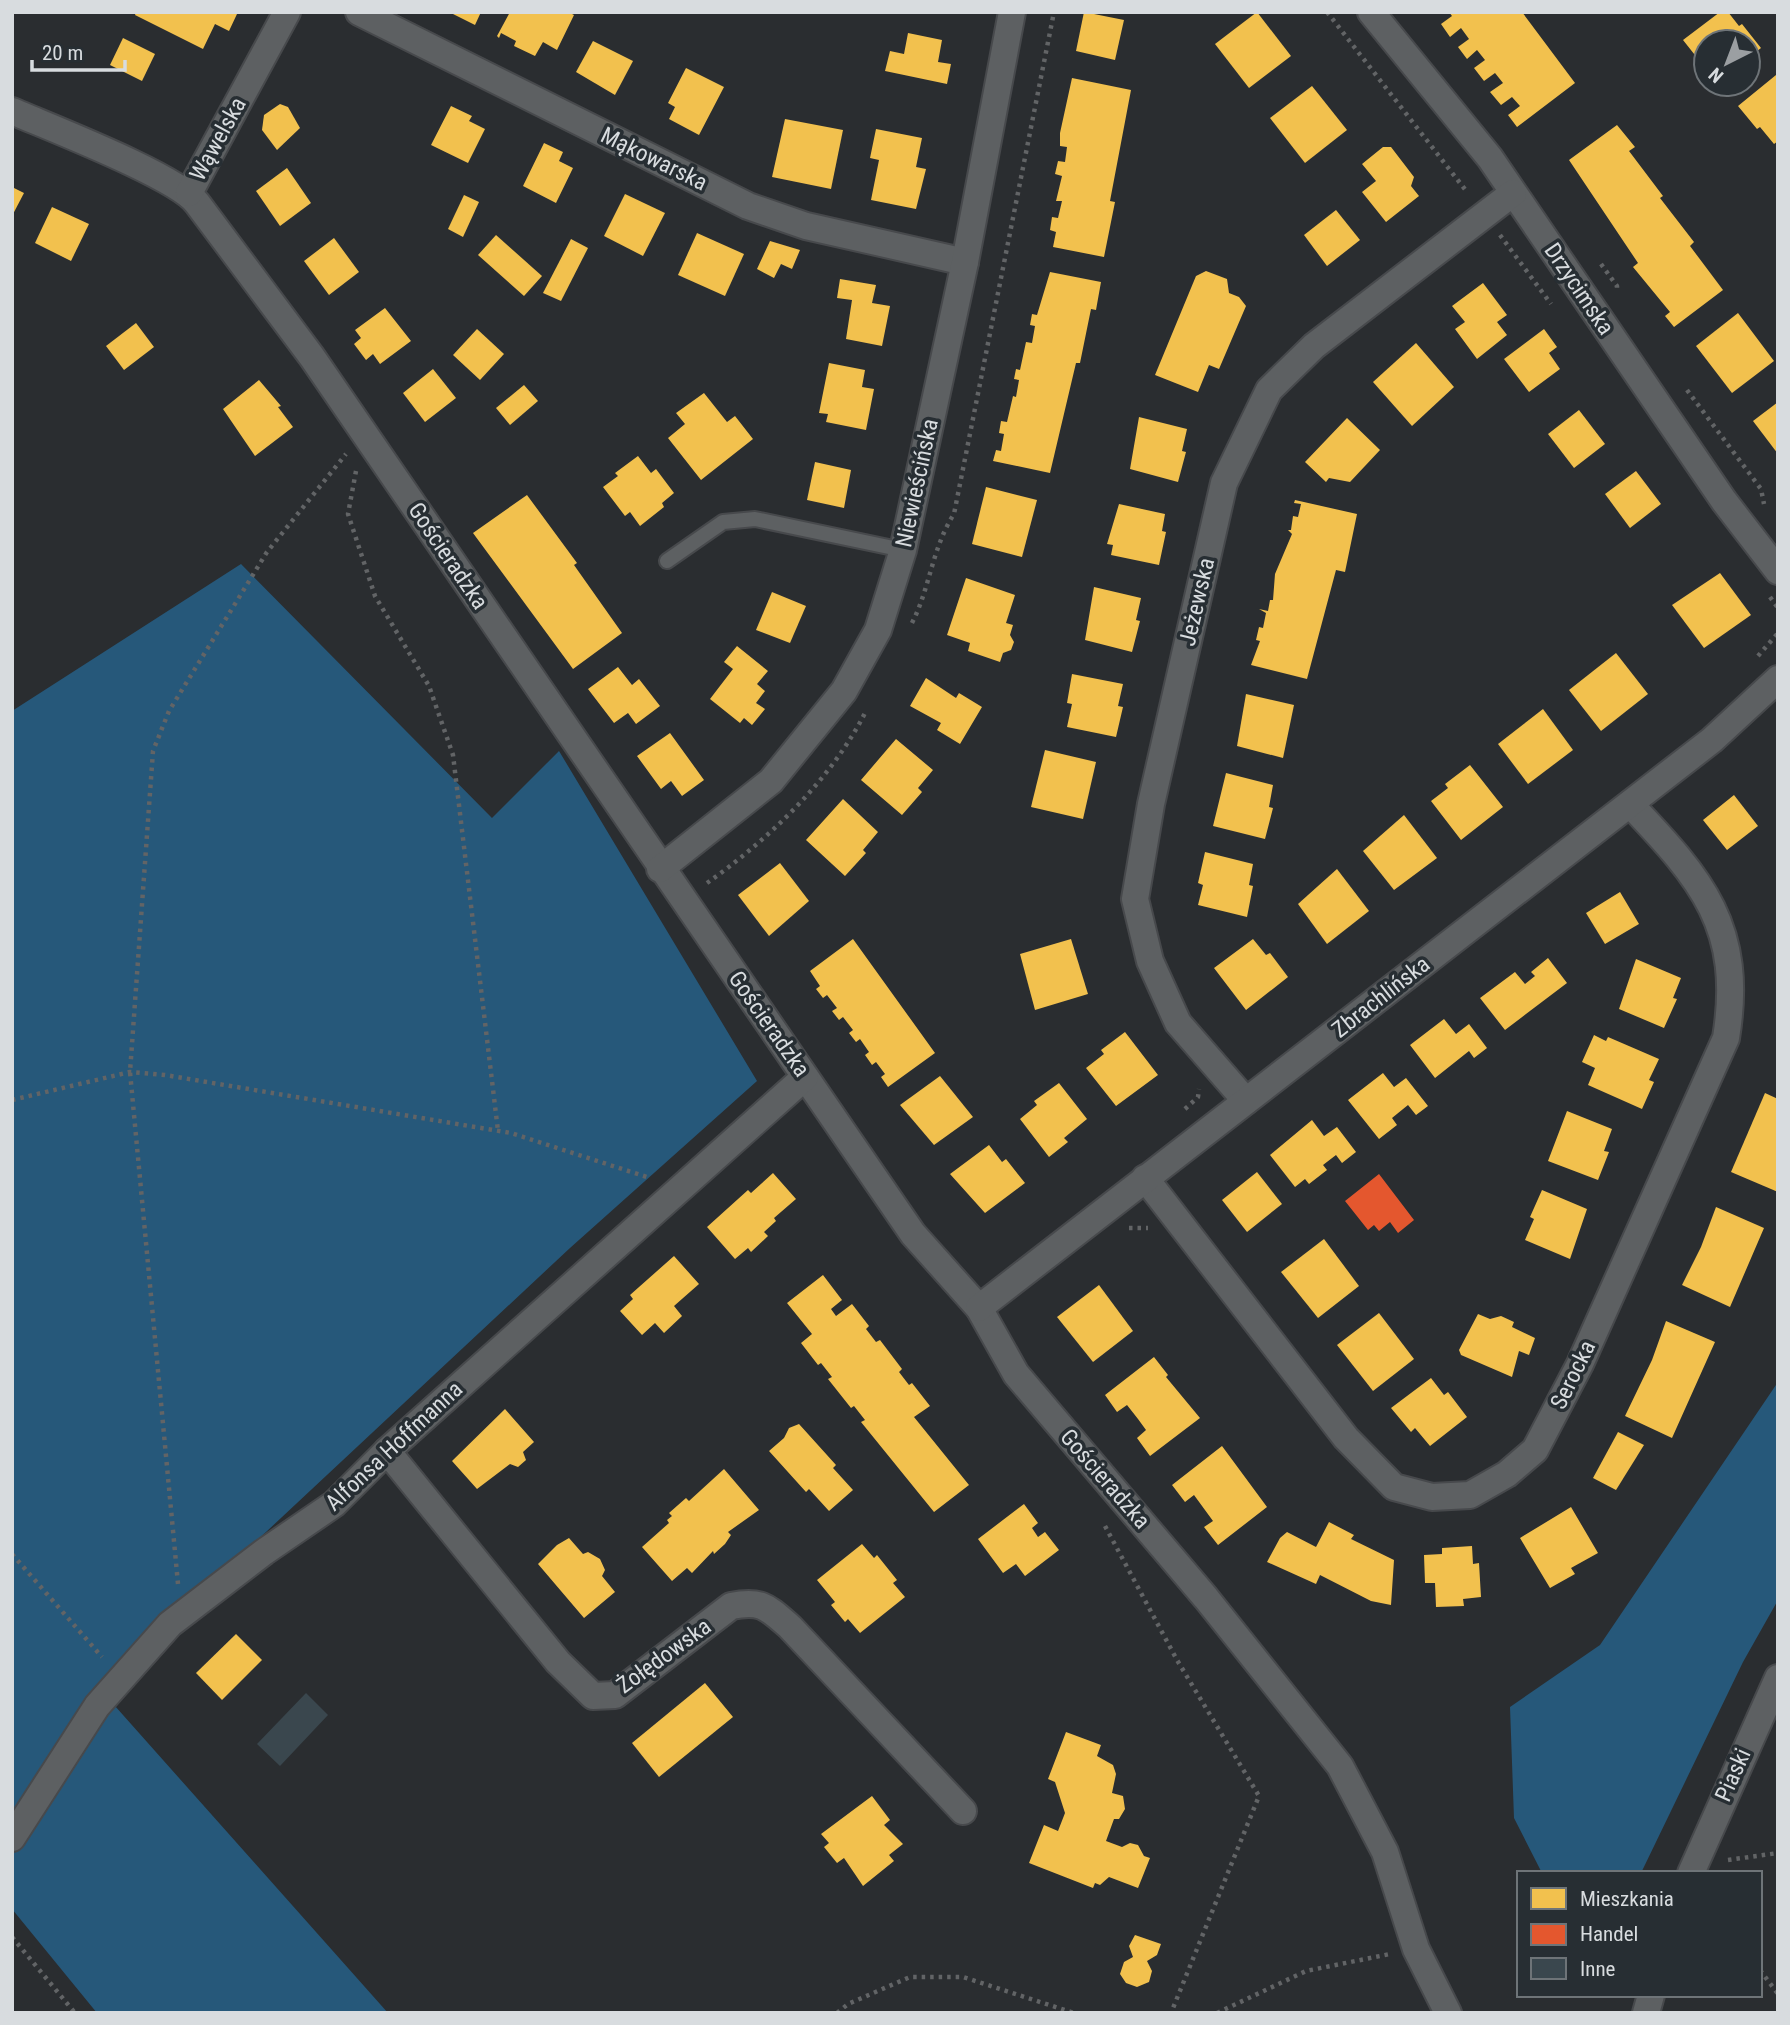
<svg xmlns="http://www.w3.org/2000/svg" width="1790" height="2025" font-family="'Roboto Condensed',sans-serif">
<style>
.forest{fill:#26587a}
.homes{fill:#f2c14e}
.shops{fill:#e4572e}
.building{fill:#3a474e}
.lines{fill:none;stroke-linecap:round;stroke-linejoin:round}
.lane-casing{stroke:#47494c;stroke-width:18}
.street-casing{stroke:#47494c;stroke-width:30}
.path{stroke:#626466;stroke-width:4.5;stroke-dasharray:3.5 5;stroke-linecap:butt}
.lane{stroke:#5d6062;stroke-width:14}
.street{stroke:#5d6062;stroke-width:26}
.labels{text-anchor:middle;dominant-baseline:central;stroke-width:7;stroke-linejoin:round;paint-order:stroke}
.street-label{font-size:23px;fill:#d8dcdf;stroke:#272e33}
</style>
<rect width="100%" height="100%" fill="#2a2d30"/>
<g class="forest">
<path d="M241,564L492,818L559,751L757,1081L570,1248L99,1688L388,2013H97L12,1909V711Z"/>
<path d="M1778,1382V1600L1743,1662L1641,1873H1542L1514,1818L1510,1707L1600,1645Z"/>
</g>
<g class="homes">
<path d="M136,12H232L237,14L229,31L215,24L203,49L135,15Z"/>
<path d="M449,12H481L475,25Z"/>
<path d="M510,12H568L574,15L557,50L543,42L535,56L514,46L516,41L501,33L499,38L497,36Z"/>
<path d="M1084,12L1124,20L1115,60L1076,51Z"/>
<path d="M1257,12L1291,56L1249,88L1215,44Z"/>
<path d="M1449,12H1522L1575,83L1517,127L1508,115L1520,106L1512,97L1501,105L1490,92L1503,83L1495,73L1484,81L1474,68L1485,60L1477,50L1467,59L1458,47L1469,39L1461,28L1450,37L1441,24L1452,16Z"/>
<path d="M1720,12H1728L1739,26L1742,24L1761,48L1748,58V42H1706V61L1702,64L1683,40Z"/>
<path d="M908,33L942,40L938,62L951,64L947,84L885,71L890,51L904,54Z"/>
<path d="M123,38L155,54L142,81L110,65Z"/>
<path d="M593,41L633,61L615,95L576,72Z"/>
<path d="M686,68L724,87L699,135L669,119L675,107L668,103Z"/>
<path d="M1776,75L1778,141L1774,144L1760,127L1757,129L1738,106Z"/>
<path d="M1072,78L1131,90L1110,201L1115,202L1104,257L1053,247L1056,232L1050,230L1052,217L1058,218L1062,201H1056L1062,176L1055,174L1058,161L1065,162L1067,147L1060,146V133Z"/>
<path d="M1312,86L1347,130L1305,163L1270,118Z"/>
<path d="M280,104L288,107L300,128L277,150L262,130L264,115Z"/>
<path d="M451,106L472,116L469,121L485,129L468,163L431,145Z"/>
<path d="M785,119L843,130L831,189L772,177Z"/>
<path d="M1617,125L1635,147L1629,151L1663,196L1660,198L1694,242L1690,246L1723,290L1674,327L1665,316L1670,312L1633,267L1638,263L1569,160Z"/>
<path d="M876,129L922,138L916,167L926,169L916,209L871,200L879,160L870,158Z"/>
<path d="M544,143L563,152L559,161L573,168L556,203L523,186Z"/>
<path d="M1383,147H1391L1414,177L1411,186L1419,196L1386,222L1362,192L1376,181L1362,164Z"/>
<path d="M287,168L311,203L280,226L256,191Z"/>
<path d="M12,187L24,193L12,216Z"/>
<path d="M625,194L665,213L643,256L604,236Z"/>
<path d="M464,195L479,202L463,237L448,229Z"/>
<path d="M52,207L89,224L71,261L35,243Z"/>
<path d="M1336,210L1360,240L1327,266L1304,235Z"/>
<path d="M697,233L744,254L725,296L678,275Z"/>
<path d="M496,235L542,276L524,296L478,255Z"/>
<path d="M334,238L359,272L329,295L304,261Z"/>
<path d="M571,239L588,248L561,301L543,293Z"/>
<path d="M770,241L800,250L792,269L781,264L774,278L757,269Z"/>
<path d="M1206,271L1227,279L1229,293L1239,297L1246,306L1219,369L1209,365L1198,392L1155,375L1196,276Z"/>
<path d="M1050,272L1101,282L1096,310L1091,309L1080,363H1076L1050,473L993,461L996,450L1001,451L1004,434L999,433L1001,421L1007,422L1013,396L1016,397L1019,380L1014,379L1016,369L1020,370L1026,342L1032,343L1035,326L1030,325L1032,314L1037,315Z"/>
<path d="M840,279L876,285L872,303L890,306L882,346L846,339L852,300L837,298Z"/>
<path d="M1483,283L1507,315L1497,322L1507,335L1477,359L1455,329L1465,322L1452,306Z"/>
<path d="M385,308L411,341L380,364L373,354L366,360L354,344L361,338L355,330Z"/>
<path d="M1738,313L1774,361L1732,393L1696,346Z"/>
<path d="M136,323L154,347L124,370L106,346Z"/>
<path d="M477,329L504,354L480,380L453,355Z"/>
<path d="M1544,329L1557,347L1549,353L1560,369L1529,392L1504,359Z"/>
<path d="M1416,343L1454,387L1412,426L1373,382Z"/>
<path d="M829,363L865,370L862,387L874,389L866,430L826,422L828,414L819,413Z"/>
<path d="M433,369L456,398L425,422L403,393Z"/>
<path d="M259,380L281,406L278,407L293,427L255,456L223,409Z"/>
<path d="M524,385L538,401L510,425L496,408Z"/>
<path d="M704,393L727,422L735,416L753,439L701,480L668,438L685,424L676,413Z"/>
<path d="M1778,402V454L1753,421Z"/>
<path d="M1579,410L1605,444L1574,468L1548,434Z"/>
<path d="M1139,417L1187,429L1182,451L1186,452L1178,482L1130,469Z"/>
<path d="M1347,418L1380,450L1350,482L1329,478L1326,482L1305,462Z"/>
<path d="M638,456L651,473L656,469L674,493L662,503L664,507L640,526L630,512L625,516L603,487L618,476L615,473Z"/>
<path d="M815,462L851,470L844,508L807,500Z"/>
<path d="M1636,471L1661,504L1630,528L1605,494Z"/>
<path d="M986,487L1037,500L1022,557L972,544Z"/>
<path d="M527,495L577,563L574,565L622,633L573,669L473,533Z"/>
<path d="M1295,500L1357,514L1345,572L1336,570L1307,679L1251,665L1260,641L1256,640L1259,627L1263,628L1266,613L1259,609L1268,611L1270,600H1273L1275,574L1292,534L1288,530H1291L1293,516L1298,517L1301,504L1294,503Z"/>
<path d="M1119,504L1165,514L1162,531L1166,532L1159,565L1111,555L1113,545L1107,544Z"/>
<path d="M1720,573L1751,615L1704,648L1672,605Z"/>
<path d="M966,578L1015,595L1006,623L1013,625L1010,635L1014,642L1011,650L1003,653L1000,662L968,651L970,643L947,635Z"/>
<path d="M1094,587L1141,598L1136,620L1140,621L1132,652L1085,640Z"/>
<path d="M772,592L806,606L790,643L756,630Z"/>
<path d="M737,646L768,671L757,684L765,691L756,703L765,709L752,725L744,718L740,723L710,699L733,669L724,662Z"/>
<path d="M1616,653L1648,694L1601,731L1569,690Z"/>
<path d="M618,667L632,685L639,679L660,706L636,724L628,713L614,723L588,689Z"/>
<path d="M1072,674L1123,684L1118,706L1123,707L1116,737L1067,727L1072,704L1067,703Z"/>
<path d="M926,678L956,698L959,693L982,707L960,744L937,730L941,723L910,706Z"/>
<path d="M1246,694L1294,705L1283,758L1237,746Z"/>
<path d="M1543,709L1573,750L1528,784L1498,744Z"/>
<path d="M670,733L704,780L682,796L671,781L661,789L637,756Z"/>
<path d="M896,739L933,770L918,788L922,792L902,815L861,780Z"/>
<path d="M1045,750L1096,762L1083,819L1031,807Z"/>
<path d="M1470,765L1503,807L1461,840L1431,801L1448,788L1445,784Z"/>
<path d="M1226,773L1273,785L1269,807L1273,808L1265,839L1213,826Z"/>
<path d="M1734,795L1758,826L1727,850L1703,820Z"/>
<path d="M843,799L878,832L863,850L866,853L845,876L806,840Z"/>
<path d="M1404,815L1437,858L1394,890L1363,851Z"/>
<path d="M1205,852L1253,864L1249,885L1253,886L1247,917L1198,905L1203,885L1198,883Z"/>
<path d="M780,863L809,901L769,936L738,895Z"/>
<path d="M1337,869L1369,911L1327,944L1298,904Z"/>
<path d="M1620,892L1639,924L1605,944L1586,913Z"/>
<path d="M853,939L935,1053L888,1087L881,1077L885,1074L876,1062L872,1065L865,1055L869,1052L860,1039L856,1042L849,1033L853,1030L843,1017L839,1020L832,1011L837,1008L827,995L823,998L816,989L820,986L810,971Z"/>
<path d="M1071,939L1088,994L1035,1010L1020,954Z"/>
<path d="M1253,939L1266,955L1270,953L1288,977L1246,1010L1214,968Z"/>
<path d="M1548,958L1567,983L1505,1030L1480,998L1515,972L1525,984L1535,976L1531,972Z"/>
<path d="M1636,959L1681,978L1673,998L1677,999L1664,1028L1619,1009Z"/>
<path d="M1444,1019L1456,1034L1469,1024L1487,1048L1474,1058L1469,1051L1435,1078L1410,1045Z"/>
<path d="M1125,1032L1158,1075L1116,1106L1086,1068L1104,1054L1101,1050Z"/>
<path d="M1594,1035L1606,1041L1608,1037L1659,1059L1649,1080L1654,1082L1642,1109L1588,1085L1595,1068L1582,1062Z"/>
<path d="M1383,1073L1394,1087L1406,1078L1428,1106L1416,1115L1408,1105L1392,1118L1397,1125L1379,1139L1348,1100Z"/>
<path d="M940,1076L973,1117L934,1145L900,1105Z"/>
<path d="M1059,1083L1087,1119L1064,1138L1068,1142L1049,1157L1020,1119L1037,1105L1034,1101Z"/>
<path d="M1765,1093L1778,1099V1192L1731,1172Z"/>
<path d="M1567,1111L1612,1129L1604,1151L1609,1152L1598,1180L1548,1161Z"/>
<path d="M1312,1120L1324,1136L1337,1127L1356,1152L1342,1163L1336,1155L1323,1165L1327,1170L1309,1184L1305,1179L1295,1187L1270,1155Z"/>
<path d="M989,1145L1002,1162L1006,1159L1025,1183L985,1213L950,1174Z"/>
<path d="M1257,1172L1282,1204L1247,1232L1222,1200Z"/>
<path d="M773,1173L796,1199L774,1218L776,1221L764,1232L768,1236L751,1252L748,1248L735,1259L707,1227L748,1190L751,1193Z"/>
<path d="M1542,1190L1587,1209L1570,1259L1525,1240L1534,1219L1530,1217Z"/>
<path d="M1716,1207L1764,1228L1730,1307L1682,1285L1701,1247Z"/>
<path d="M1324,1239L1359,1286L1318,1318L1281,1272Z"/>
<path d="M674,1256L699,1284L674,1306L682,1316L664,1333L655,1323L642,1335L620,1311L633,1299L630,1295Z"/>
<path d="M823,1275L842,1300L831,1309L836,1316L852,1304L869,1326L866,1329L876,1342L880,1340L902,1369L899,1372L909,1385L912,1383L930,1406L914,1417L969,1485L934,1512L861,1422L865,1420L854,1406L851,1408L828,1379L832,1377L821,1363L818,1365L801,1343L812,1334L787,1303Z"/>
<path d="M1099,1285L1133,1331L1093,1362L1057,1317Z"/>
<path d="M1379,1313L1414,1359L1373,1391L1337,1345Z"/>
<path d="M1478,1314L1490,1319L1501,1316L1514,1322L1512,1327L1535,1338L1529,1355L1519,1351L1512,1377L1461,1355L1459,1350Z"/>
<path d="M1666,1321L1715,1342L1672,1438L1625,1416L1652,1360Z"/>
<path d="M1154,1357L1168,1375L1166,1377L1200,1418L1150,1456L1137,1438L1146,1430L1138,1419L1127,1405L1117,1412L1105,1395Z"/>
<path d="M1431,1378L1444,1395L1448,1392L1467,1417L1430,1446L1415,1428L1411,1432L1391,1408Z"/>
<path d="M505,1409L534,1442L523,1452L526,1460L518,1467L510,1464L477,1489L452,1461Z"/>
<path d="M799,1424L836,1465L833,1468L853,1490L829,1511L809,1489L806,1492L769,1451L784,1438L789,1428Z"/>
<path d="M1618,1432L1644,1445L1616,1490L1593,1478Z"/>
<path d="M1222,1446L1267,1507L1218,1545L1204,1527L1213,1521L1194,1495L1185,1502L1172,1485Z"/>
<path d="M724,1469L759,1510L728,1532L731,1535L725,1544L714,1554L713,1551L692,1573L687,1568L672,1581L642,1547L669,1523L667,1520L672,1516L669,1513L686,1498L689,1501Z"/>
<path d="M1024,1504L1038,1523L1032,1528L1038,1537L1045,1532L1059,1550L1025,1576L1016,1564L1003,1573L978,1539Z"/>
<path d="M1571,1507L1598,1553L1571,1568L1575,1574L1550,1588L1520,1538Z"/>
<path d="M1329,1522L1354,1535L1351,1539L1394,1560L1391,1605L1371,1601L1320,1575L1316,1584L1267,1562L1280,1538L1287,1532L1316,1547Z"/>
<path d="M569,1538L583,1554L588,1552L600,1559L605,1570L602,1576L615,1592L584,1618L538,1564L557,1545Z"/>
<path d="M862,1544L874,1558L877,1555L897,1580L893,1583L905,1597L860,1633L848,1619L845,1622L831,1605L835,1602L817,1580Z"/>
<path d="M1472,1546L1473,1564L1479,1563L1481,1597L1463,1599L1464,1606L1436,1607L1435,1583H1425L1424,1555L1442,1554V1548Z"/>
<path d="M236,1634L262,1660L222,1700L196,1673Z"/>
<path d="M705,1683L733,1717L659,1777L632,1743Z"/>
<path d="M1066,1732L1101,1745L1097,1756L1113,1765L1116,1774L1112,1793L1123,1796L1125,1809L1119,1819H1114L1106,1841L1122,1847L1130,1843L1138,1845L1144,1856L1150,1858L1138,1888L1109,1877L1100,1885L1095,1883L1093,1888L1029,1863L1044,1825L1058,1831L1065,1813L1055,1782L1048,1779Z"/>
<path d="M872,1796L890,1820L884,1825L903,1844L889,1855L894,1861L863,1886L844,1858L837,1863L824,1847L829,1843L821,1834Z"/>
<path d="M1135,1935L1161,1944L1157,1955L1147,1961L1152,1971L1149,1982L1137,1987L1126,1983L1120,1974L1124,1962L1133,1957L1129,1946Z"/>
</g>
<path class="shops" d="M1379,1174L1414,1220L1398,1233L1390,1222L1379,1231L1374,1225L1368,1230L1345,1201Z"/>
<path class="building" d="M306,1693L328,1715L280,1766L257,1744Z"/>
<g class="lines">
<defs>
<path id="lane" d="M667,561L723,522L755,519L903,550"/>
<g id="street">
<path d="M359,12L748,206L806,226L965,262"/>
<path d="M1371,12L1490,158L1724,501L1778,571"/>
<path d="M12,111C51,128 176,176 197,203L312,357L913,1234L979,1308L1016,1374L1206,1598L1340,1766L1385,1852L1416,1949L1448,2013"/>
<path d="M189,193L287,12"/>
<path d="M660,869L771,781L844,691L878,630L903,550L965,262L1012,12"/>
<path d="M1246,1101L1178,1023L1150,961L1135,899L1151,804L1224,483L1269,390L1314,346L1513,193"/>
<path d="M1145,1178L1346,1438L1394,1487L1432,1497L1470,1495L1507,1474L1535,1450L1580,1364L1726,1038C1744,927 1702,880 1630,804"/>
<path d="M979,1308L1712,740L1778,679"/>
<path d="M387,1451L558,1662L593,1696L615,1695L731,1606C762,1600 767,1607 790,1627L963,1811"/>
<path d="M12,1838L97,1706L170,1624L264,1552L334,1504L387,1451L805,1077"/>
<path d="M1691,1873L1778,1678"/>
<path d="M1646,2013L1651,1995"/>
</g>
</defs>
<use href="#lane" class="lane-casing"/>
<use href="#street" class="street-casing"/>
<g class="path">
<path d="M1327,12L1467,192"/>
<path d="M1500,235L1551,304"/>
<path d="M1601,264L1617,286V292"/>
<path d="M1687,390L1761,489L1764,504"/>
<path d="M356,471L348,514L375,596L429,686L453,755L498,1131"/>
<path d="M1770,597L1778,608"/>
<path d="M912,623C930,588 932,548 954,514L1054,12"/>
<path d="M1758,656L1778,633"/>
<path d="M707,883C768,840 832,779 866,711"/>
<path d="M12,1100L130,1072L165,1075L511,1133L650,1178"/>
<path d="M1185,1109L1198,1097L1199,1089"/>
<path d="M1129,1228H1148"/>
<path d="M1105,1526L1177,1660L1259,1796L1171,2013"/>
<path d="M12,1554L102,1657"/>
<path d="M178,1584L130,1072L153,751L169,711L267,552L346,454"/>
<path d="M1728,1860L1778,1853"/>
<path d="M12,1937L75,2013"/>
<path d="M1760,1970L1778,1994"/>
<path d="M837,2013L848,2004L910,1977H963L1074,2013"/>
<path d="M1217,2013L1306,1971L1390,1954"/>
</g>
<use href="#lane" class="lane"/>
<use href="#street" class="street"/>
</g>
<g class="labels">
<g class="street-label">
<text transform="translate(218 139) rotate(-61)">Wąwelska</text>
<text transform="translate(654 159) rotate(26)">Mąkowarska</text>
<text transform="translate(1579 289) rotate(56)">Drzycimska</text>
<text transform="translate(917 483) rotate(-78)">Niewieścińska</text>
<text transform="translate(448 556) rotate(56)">Gościeradzka</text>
<text transform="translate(1197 602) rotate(-77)">Jeżewska</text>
<text transform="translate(1381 997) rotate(-38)">Zbrachlińska</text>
<text transform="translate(769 1024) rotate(55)">Gościeradzka</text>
<text transform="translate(1573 1375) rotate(-64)">Serocka</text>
<text transform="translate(394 1446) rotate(-43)">Alfonsa Hoffmanna</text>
<text transform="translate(1105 1479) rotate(49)">Gościeradzka</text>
<text transform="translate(664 1656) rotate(-36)">Żołędowska</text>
<text transform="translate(1733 1775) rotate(-66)">Piaski</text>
</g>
</g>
<rect width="1790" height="2025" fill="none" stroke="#d8dcdf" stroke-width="28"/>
<rect x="1517" y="1871" width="245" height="126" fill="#272e33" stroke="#6e7478" stroke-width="2"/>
<rect x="1531" y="1888" width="35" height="21" fill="#f2c14e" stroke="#6e7478" stroke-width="2"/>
<text x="1580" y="1906" font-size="21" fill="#d8dcdf">Mieszkania</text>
<rect x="1531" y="1924" width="35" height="21" fill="#e4572e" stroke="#6e7478" stroke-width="2"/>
<text x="1580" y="1941" font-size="21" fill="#d8dcdf">Handel</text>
<rect x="1531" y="1958" width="35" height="21" fill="#3a474e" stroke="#6e7478" stroke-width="2"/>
<text x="1580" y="1976" font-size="21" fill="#d8dcdf">Inne</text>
<g transform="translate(1727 63) rotate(222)"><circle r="33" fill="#272e33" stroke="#6e7478" stroke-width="2"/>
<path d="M0-5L12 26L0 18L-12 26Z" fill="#9b9fa2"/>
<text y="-10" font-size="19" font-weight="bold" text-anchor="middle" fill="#d8dcdf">N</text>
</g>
<path d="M32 60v10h93v-10" fill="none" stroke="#d8dcdf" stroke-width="3.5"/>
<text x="42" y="60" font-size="21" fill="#d8dcdf" stroke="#272e33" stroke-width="5" paint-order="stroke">20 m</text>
</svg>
